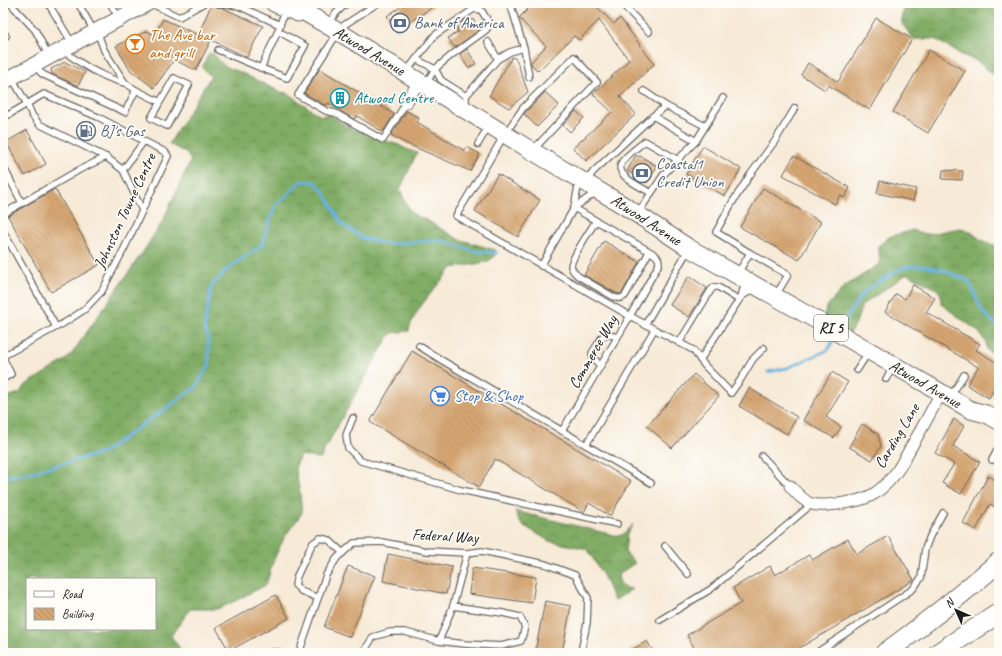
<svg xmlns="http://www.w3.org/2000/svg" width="1002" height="656" font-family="Caveat,sans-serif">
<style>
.forest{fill:url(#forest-crowns);stroke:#4e6440;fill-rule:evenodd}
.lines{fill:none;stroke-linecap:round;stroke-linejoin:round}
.stream{stroke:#67b2e0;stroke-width:3}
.building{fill:url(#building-back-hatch)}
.lane-casing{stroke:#69645d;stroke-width:8}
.street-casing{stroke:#69645d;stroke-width:13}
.secondary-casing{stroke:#69645d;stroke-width:17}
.primary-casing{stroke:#69645d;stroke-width:19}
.highway-casing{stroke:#69645d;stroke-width:21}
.lane{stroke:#fff;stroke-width:5.5}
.street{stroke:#fff;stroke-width:11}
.secondary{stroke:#fff;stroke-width:15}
.primary{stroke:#fff;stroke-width:17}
.highway{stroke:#fff;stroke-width:19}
.labels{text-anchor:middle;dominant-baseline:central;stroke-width:3.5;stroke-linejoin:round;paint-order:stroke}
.shield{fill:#fdfcf7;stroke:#605f5e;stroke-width:1}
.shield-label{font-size:15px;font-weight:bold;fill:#1c1c1c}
.service-label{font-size:16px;fill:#4e5e75;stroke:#fdfcf7;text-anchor:start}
.food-label{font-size:16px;fill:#c56008;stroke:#fdfcf7;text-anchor:start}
.street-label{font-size:16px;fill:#1c1c1c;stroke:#fdfcf7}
.culture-label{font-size:16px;fill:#0d838f;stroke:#fdfcf7;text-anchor:start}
.shop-label{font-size:16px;fill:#366cbe;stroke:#fdfcf7;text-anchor:start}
</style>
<defs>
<pattern id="forest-crowns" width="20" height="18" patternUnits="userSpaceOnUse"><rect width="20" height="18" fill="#80ac65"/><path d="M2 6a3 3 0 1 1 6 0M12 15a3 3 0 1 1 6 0" fill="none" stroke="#688b52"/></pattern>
<pattern id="building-back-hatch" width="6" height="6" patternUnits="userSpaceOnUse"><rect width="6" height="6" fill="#d6a672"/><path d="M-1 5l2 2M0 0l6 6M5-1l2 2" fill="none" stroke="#b78e62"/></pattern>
</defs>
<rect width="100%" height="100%" fill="#fdfcf7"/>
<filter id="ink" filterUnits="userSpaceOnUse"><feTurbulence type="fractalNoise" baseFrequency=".025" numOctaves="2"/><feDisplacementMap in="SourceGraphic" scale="8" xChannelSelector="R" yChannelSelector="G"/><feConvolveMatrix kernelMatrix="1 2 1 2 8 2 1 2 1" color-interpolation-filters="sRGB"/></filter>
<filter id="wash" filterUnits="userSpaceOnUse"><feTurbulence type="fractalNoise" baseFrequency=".012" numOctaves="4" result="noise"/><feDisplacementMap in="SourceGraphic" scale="16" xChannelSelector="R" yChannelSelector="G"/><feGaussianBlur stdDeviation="0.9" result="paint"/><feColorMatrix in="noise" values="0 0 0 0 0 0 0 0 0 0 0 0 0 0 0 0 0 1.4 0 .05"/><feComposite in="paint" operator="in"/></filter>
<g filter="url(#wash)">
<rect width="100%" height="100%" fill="#f7ead7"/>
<g class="forest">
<path d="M909,3H999V83L993,74L977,61L960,54L935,39H914L902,24V14Z"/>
<path d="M209,53L214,54C221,64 226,68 238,71L280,92L287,93L319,115L322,116L328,114L353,130H364L382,140L399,145L404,148L417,153L400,189C405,201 409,216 423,218L458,239L495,250L494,257L487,262L452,268C440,283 411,313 409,331L392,333L387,339L323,452L321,459L301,455L295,468L300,493L302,513L285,536L274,559L266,585L231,603L217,609H190L171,636L183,653H3V521L6,506L3,502V398L20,393L24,386L67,359L73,352L147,246L162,222L191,160L186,153L169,144L211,76L202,68ZM27,579H155V629H27Z"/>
<path d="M960,228L971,232L981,240L999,247V357L987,350L986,342L978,331L941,304V295L937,289L907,274L862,305L856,323L847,337L820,323L828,305L844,287L878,265L880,260L878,246L889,237L913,230L919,233L929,234Z"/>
<path d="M515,511L618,536L622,535L633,524L627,534L625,552L635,563L620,573L618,577C621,586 623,588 632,589L614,601L603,575L587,549L549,541L521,524Z"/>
</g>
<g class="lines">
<g class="stream">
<path d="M841,327L854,306L865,291L898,270L910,266H924L943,270L969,281L982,311L999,328"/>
<path d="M768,372L787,368L828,350L833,341"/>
<path d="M3,477L24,474L102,453L196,387L209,365L208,338L204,327L212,285L230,267L262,245L274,208L301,181L314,182L323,190L342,224L362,238L387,244L440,240L474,251L497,253"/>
</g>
</g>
<g id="blocks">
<g class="building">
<path d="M212,3L216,7L223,8L263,26L247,57L211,40L196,70L174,60L154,88L130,70L116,46L147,31L155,35L163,19L198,35Z"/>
<path d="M406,3H439L397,30L387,16Z"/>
<path d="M534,3H593L614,24L620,18L654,64L620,97L636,114L586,161L573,148L612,112L593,94L629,60L599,20L579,40L574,36L538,71L531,64V62L546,46L519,18Z"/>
<path d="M470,17L471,20L473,19L479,30L456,47H454L448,38L459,31L456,26Z"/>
<path d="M876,18L912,39L870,110L828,85L825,90L801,75L808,63L838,82Z"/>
<path d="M467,49L476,64L468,68L460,54Z"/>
<path d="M929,50L965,71L928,133L893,112Z"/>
<path d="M512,57L516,59L528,92L509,108L489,96Z"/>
<path d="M65,62L85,72L78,86L52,74L51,69Z"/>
<path d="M320,69L394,114L383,132L357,116L354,119L328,103L326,106L304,93Z"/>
<path d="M545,92L559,105L537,127L524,114Z"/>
<path d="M407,111L419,118L417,122L465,151L467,147L480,154L470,171L405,143L391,135Z"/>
<path d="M576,111L584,118L570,132L563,125Z"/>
<path d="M27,130L46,164L25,176L6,142Z"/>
<path d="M703,146L741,169L725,196L686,174Z"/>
<path d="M636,155L639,157L640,156L657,166L647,183L644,181L642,183L638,181L634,178L636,176L627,171Z"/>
<path d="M794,156L850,188L844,198L840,195L835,204L783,175Z"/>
<path d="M943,170L963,171L962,180L942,179Z"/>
<path d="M498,174L540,200L518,237L475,211Z"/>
<path d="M880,181L916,189L913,201L877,193Z"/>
<path d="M763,188L821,222L799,260L740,227Z"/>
<path d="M55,189L99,265L51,292L8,216Z"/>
<path d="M604,241L639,262L622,293L620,294L616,293L584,275Z"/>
<path d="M689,276L707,288L689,317L670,305Z"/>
<path d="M913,285L935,298L926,312L980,344L976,350L999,364V368L995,375L999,377V382L989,398L967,385L978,367L885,312L896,294L905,299Z"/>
<path d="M412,351L631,481L610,516L589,503L584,512L495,459L479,487L370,422Z"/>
<path d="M832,372L848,382L826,417L841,427L834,438L803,420Z"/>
<path d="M694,374L719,396L672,448L647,426Z"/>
<path d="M749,388L797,417L787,434L739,406Z"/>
<path d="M954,419L964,426L953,446L980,462L961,494L942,483L954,464L935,453Z"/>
<path d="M862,424L878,434L881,446L872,460L849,447Z"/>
<path d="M988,476L999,482V500L995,507L990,504L976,530L963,523Z"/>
<path d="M888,536L914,580L791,653H697L687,635L741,603L733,588L770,566L775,575L809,555L812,560L848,539L857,554Z"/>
<path d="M388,554L452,567L446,594L383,581Z"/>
<path d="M348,566L375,576L350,637L324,627Z"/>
<path d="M472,568L536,577L532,603L469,594Z"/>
<path d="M276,595L289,618L229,651L216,628Z"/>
<path d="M545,601L571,606L562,653H535Z"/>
<path d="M647,641L654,653H627Z"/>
</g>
</g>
</g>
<g filter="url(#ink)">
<use href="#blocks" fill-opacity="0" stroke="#69645d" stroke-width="1"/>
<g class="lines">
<defs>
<g id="lane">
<path d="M10,3L35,30L49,56"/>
<path d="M48,3L72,43"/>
<path d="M78,3L94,31"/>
<path d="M110,3L119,18"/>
<path d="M150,3L179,17L204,3"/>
<path d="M218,3L239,6L280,25"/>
<path d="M621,3L649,32"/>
<path d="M328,24L336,13L347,3"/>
<path d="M338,29L378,3"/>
<path d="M3,31L6,36L3,37"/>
<path d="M97,31L104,50L125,83L136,90L160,102L151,118L167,126L189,85L174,78L160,102"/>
<path d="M337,34L298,95L326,111L335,113L383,140L406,103"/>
<path d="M524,48L529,77"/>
<path d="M218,50L261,68L278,31L285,10"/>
<path d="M64,51C82,65 104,78 125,83"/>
<path d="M416,59L435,69L441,80L466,96V108"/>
<path d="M498,59L510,52L524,48L510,3"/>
<path d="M36,64L40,72L44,75L125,112L136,90"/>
<path d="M261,68L287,78L305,46L278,31"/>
<path d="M406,72L435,35L474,9L481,10L490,24L486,30L453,54L435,69L426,83"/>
<path d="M12,78L27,104L32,115L39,124L106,157L123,170L142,210"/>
<path d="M644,91L666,106"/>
<path d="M466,96L498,59L488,42"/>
<path d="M653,116L666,106L705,126"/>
<path d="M3,118L44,94L98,117L165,152L168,156L124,249L102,291L84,310L64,323L3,356"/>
<path d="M696,141L723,98"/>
<path d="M478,144L488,127"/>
<path d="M534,149L597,82L574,57L523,108L505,134L456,216L630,316L693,350L705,366L731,393L741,379L753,359L764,348"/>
<path d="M3,166L22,203"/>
<path d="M123,170L144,141"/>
<path d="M587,181L593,172L653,116L696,141L664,174L638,213"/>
<path d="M651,193C642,187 613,176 622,162C624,157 641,145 645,141L678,160"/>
<path d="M574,208L596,192"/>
<path d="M3,214L79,170L106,157"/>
<path d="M596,221C591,229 571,258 571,266C572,271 575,273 578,276L612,296C617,299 620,299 625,296L649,252"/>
<path d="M3,231L56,327"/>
<path d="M750,253L788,275L776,295"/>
<path d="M541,266L574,208L579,181"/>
<path d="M738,273L750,253L716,232L732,203L750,175L775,141L795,108"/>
<path d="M741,297L755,288"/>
<path d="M645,325L688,250"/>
<path d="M679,343L711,290L714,287H718L739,300"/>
<path d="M419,346L443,361L651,483"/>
<path d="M3,358L11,374L3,379"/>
<path d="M700,360L741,297L745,282"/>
<path d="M600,366L593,357L592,353L602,337L608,334L617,337"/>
<path d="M857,370L868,353"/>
<path d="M886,379L893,368"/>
<path d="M951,396L964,375"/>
<path d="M353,418L346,435L348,448L361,461L461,490L617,524"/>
<path d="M562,431L630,316L659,264C659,259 658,257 654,254L574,208"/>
<path d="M586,445L654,330"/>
<path d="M762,456L790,486"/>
<path d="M992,460L999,447"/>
<path d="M665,546L688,574"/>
<path d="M318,598L301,591L295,585L297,576L312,544L320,538L329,540L343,553"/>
<path d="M453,606L467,553"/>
<path d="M660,620L711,589L811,505"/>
<path d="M265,653L278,652L281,653"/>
<path d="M299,653L326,575L337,558L354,543L382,542L427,551L467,553L482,551L545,564L575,575L588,598L587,623L582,647L580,653"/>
<path d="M363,653L373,637L390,632H405L439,641L465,644L501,646L521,641L525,627L520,617L503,613L453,606L439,641"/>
<path d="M816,653L913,589L921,578L925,549L930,536L943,513"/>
</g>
<g id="street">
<path d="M406,103L419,81"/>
<path d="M790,486C808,506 811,507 838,504C851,502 867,500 878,491C894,479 902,464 911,447C922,429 931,411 941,393"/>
</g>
<path id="secondary" d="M3,82L148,3"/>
<g id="primary">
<path d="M274,3L298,13"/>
<path d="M289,3L347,37L532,151L623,205L689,248L811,317L971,410L986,414L999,421"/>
</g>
<g id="highway">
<path d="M885,653C925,624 962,594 999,562"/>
<path d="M938,653L999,613"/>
</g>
</defs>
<use href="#lane" class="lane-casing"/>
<use href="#street" class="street-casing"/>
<use href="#secondary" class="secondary-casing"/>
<use href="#primary" class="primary-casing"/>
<use href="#highway" class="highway-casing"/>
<use href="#lane" class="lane"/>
<use href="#street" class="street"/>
<use href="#secondary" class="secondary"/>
<use href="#primary" class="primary"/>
<use href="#highway" class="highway"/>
</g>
</g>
<defs>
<symbol id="bank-ring" viewBox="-11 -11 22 22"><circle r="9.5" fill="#fdfcf7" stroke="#5c6f8a" stroke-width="1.5"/><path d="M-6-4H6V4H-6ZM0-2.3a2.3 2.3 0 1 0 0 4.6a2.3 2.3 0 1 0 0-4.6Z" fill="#5c6f8a"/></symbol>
<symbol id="bar-ring" viewBox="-11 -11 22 22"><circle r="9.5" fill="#fdfcf7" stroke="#e8710a" stroke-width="1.5"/><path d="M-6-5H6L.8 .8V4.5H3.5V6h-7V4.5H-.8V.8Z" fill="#e8710a"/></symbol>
<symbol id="building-ring" viewBox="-11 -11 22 22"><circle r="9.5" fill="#fdfcf7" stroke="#0f9aa8" stroke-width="1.5"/><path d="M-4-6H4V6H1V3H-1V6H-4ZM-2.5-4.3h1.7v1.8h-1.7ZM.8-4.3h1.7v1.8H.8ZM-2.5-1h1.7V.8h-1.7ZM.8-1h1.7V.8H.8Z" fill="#0f9aa8"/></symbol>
<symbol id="fuel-ring" viewBox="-11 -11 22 22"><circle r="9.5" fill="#fdfcf7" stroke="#5c6f8a" stroke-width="1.5"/><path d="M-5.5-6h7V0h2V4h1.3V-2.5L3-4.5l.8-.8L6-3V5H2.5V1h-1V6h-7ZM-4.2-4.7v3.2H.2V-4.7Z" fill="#5c6f8a"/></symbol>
<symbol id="supermarket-ring" viewBox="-11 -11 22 22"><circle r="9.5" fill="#fdfcf7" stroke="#3f7fe0" stroke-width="1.5"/><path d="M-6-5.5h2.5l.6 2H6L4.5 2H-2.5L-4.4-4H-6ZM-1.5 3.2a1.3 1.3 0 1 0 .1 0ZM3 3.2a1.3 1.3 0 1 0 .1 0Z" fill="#3f7fe0"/></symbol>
</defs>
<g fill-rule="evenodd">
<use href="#bank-ring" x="389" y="12" width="22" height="22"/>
<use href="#bar-ring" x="124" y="33" width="22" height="22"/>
<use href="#building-ring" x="329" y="87" width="22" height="22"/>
<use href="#fuel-ring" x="75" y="120" width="22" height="22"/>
<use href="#bank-ring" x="631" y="162" width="22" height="22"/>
<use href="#supermarket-ring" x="429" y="385" width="22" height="22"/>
</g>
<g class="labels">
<rect class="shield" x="814" y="315" width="34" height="26" rx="3"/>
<g class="shield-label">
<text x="831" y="328">RI 5</text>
</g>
<g class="service-label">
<text x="414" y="23">Bank of America</text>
<text x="100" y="131">BJ's Gas</text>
<text x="656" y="164">Coastal1<tspan x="656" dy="18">Credit Union</tspan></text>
</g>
<g class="food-label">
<text x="149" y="35">The Ave bar<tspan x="149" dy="18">and grill</tspan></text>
</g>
<g class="street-label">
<text transform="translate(369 51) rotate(31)">Atwood Avenue</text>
<text transform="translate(125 211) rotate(-65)">Johnston Towne Centre</text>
<text transform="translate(646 220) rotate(33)">Atwood Avenue</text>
<text transform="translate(593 352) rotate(-60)">Commerce Way</text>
<text transform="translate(925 384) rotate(30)">Atwood Avenue</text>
<text transform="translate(897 436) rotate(-59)">Carding Lane</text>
<text transform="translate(445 536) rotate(3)">Federal Way</text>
</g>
<g class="culture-label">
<text x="354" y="98">Atwood Centre</text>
</g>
<g class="shop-label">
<text x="454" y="396">Stop &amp; Shop</text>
</g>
</g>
<rect width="1002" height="656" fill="none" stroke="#fdfcf7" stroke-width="16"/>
<rect x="26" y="578" width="130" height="52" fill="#fdfcf7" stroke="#a3a29f"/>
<rect x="34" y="591" width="20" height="6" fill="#ffffff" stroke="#a3a29f"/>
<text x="62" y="598" font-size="12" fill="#1c1c1c">Road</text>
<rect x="34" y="608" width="20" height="12" fill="url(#building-back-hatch)" stroke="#a3a29f"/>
<text x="62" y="618" font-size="12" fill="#1c1c1c">Building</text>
<g transform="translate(956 610) rotate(315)" stroke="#fdfcf7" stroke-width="3" paint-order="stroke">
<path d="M0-3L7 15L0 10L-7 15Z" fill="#1c1c1c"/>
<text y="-6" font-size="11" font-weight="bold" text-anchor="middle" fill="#1c1c1c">N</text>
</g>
</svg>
